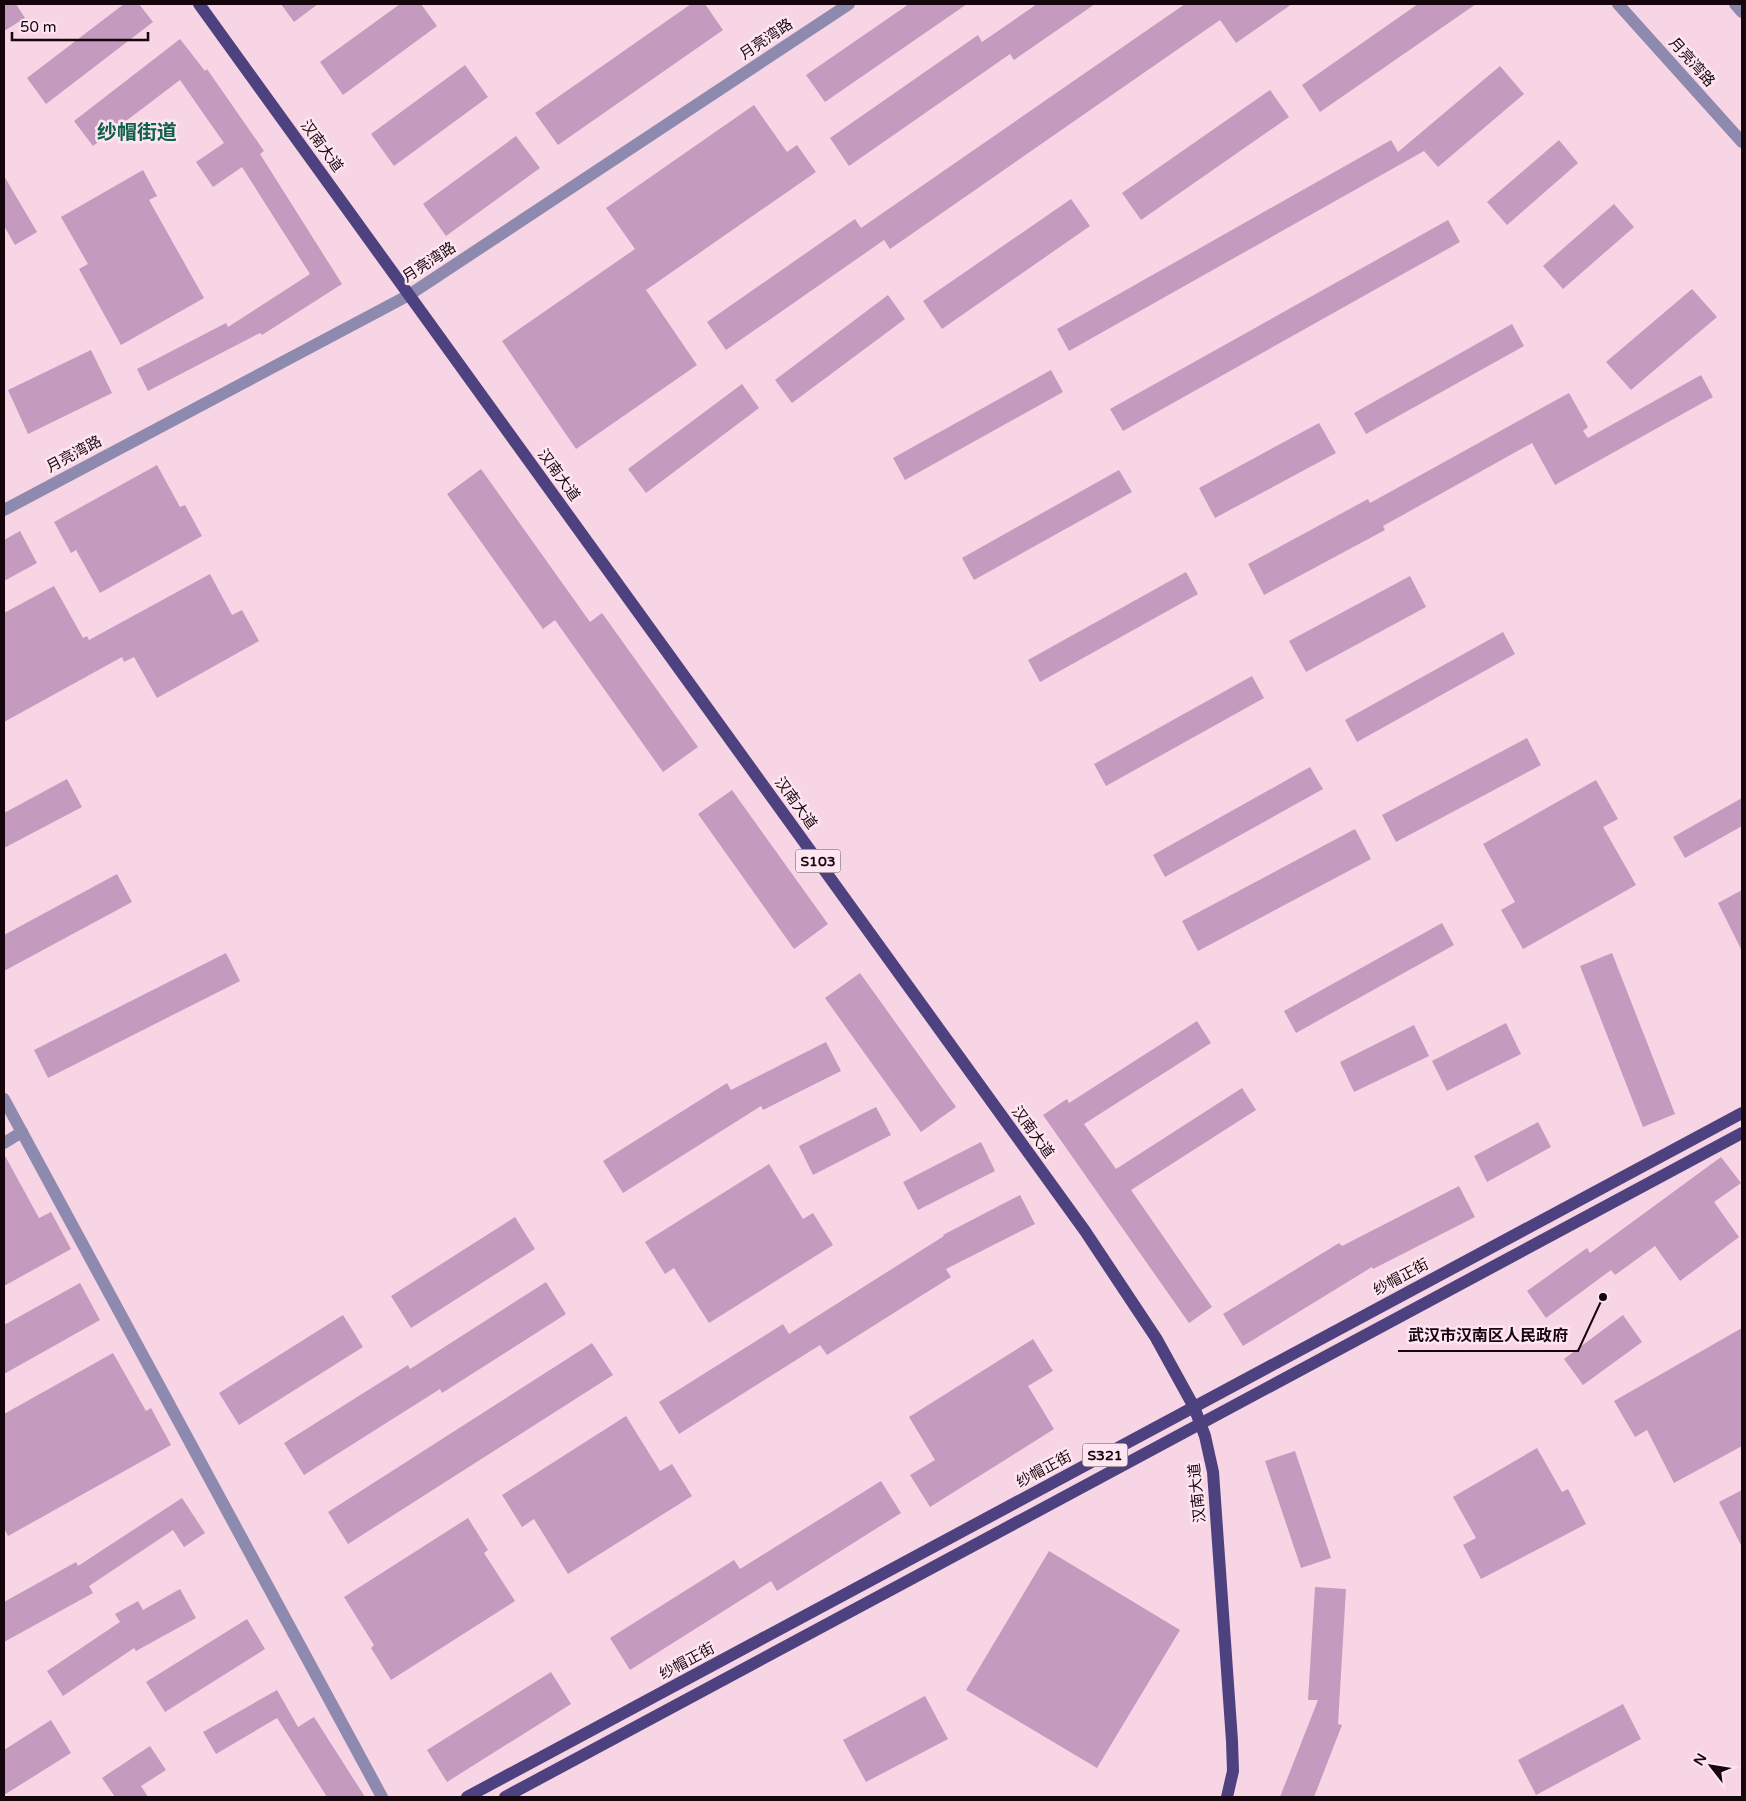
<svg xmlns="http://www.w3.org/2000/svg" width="1746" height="1801" font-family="'Varela Round','Noto Sans SC',sans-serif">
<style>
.building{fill:#c59abf}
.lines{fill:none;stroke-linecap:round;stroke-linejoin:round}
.minor{stroke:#8e89ae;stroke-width:12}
.tertiary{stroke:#8e89ae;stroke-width:12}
.primary{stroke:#4e4180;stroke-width:12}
.labels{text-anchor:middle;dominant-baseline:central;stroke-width:5;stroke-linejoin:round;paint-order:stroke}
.shield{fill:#fee6f0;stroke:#5c4851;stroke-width:1}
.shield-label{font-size:14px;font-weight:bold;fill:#17050d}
.street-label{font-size:15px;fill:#17050d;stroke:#fee6f0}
.district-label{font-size:20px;font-weight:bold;fill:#11604c;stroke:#fee6f0}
.leader{fill:none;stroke:#17050d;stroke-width:2}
.callout-dot{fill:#17050d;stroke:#fee6f0;stroke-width:2}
.callout-label{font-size:16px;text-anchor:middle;font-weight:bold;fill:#17050d;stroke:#fee6f0;stroke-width:5;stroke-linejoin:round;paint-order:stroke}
</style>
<rect width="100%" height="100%" fill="#f8d5e4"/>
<g class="building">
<path d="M4,4H16L25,18L4,31Z"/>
<path d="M124,4H139L153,22L46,104L27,78Z"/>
<path d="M281,4H318L294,22Z"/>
<path d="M400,4H421L437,26L343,95L320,62Z"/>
<path d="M691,4H705L723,30L558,145L535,113Z"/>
<path d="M909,4H967L825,102L806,75Z"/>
<path d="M1037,4H1095L1014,60L1010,54L849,166L830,138L978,35L982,42Z"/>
<path d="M1185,4H1292L1236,43L1220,20L890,249L884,240L726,350L707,322L855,219L861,228Z"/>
<path d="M1418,4H1476L1320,112L1302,85Z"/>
<path d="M180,39L205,71L207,69L264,151L260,154L342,284L262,335L260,333L148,391L137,369L226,323L228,327L310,274L242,167L213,187L196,162L224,143L180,80L93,146L74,121Z"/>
<path d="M465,65L488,97L394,166L371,134Z"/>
<path d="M1500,66L1524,94L1438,167L1424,151L1069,351L1057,329L1391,140L1398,152Z"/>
<path d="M1270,90L1289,117L1141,220L1122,193Z"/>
<path d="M754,105L787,152L797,145L816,172L646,290L697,365L576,449L502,341L635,249L606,208Z"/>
<path d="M516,136L540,168L446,236L423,204Z"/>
<path d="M1559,140L1578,163L1507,225L1487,202Z"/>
<path d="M143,170L157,196L149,200L204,298L121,345L79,269L88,264L61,217Z"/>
<path d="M4,176L37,232L15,245L4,226Z"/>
<path d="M1071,199L1090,226L942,329L923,301Z"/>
<path d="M1614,204L1634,227L1563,289L1543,266Z"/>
<path d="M1448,220L1460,242L1123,431L1110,409Z"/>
<path d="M1692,289L1717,317L1631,390L1606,362Z"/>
<path d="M888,295L905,319L792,403L775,380Z"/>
<path d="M1512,324L1524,346L1366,434L1354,413Z"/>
<path d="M91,350L112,393L28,434L8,390Z"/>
<path d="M1051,370L1063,392L905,480L893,458Z"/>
<path d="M1701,375L1713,397L1555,485L1532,443L1383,526L1385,530L1264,595L1248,564L1368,499L1370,503L1569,393L1588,427L1583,431L1588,438Z"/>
<path d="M742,384L759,408L646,493L628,469Z"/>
<path d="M1319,423L1336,453L1215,518L1199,488Z"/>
<path d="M157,465L180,507L185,505L202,536L100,593L76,550L71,553L54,522Z"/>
<path d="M481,469L590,622L602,613L698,747L663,772L555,620L543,629L447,494Z"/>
<path d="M1119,470L1132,492L974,580L962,558Z"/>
<path d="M20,531L37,563L4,581V540Z"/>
<path d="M1186,572L1198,594L1040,682L1028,660Z"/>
<path d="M210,574L232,615L242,610L259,641L157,698L134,657L124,662L122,657L4,722V613L54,586L83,638L87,636L89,640Z"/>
<path d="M1410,576L1426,607L1306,672L1289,641Z"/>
<path d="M1503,632L1515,654L1357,742L1345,720Z"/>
<path d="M1252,676L1264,698L1106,786L1094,764Z"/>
<path d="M1527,738L1541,765L1396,842L1382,815Z"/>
<path d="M1310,767L1323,789L1165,877L1153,855Z"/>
<path d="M67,779L82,807L4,848V813Z"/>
<path d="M1596,780L1618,819L1603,827L1636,885L1523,949L1501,910L1515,902L1483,844Z"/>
<path d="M732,790L828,924L794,949L698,814Z"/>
<path d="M1742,798V826L1685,858L1673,837Z"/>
<path d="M1355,829L1371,859L1198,951L1182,921Z"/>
<path d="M117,874L132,902L4,971V935Z"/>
<path d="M1742,890V951L1718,903Z"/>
<path d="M1442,923L1454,945L1296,1033L1284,1011Z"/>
<path d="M226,953L240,981L48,1078L34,1050Z"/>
<path d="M1612,953L1675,1114L1643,1127L1580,966Z"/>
<path d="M860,973L956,1107L921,1132L825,998Z"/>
<path d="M1197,1021L1211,1043L1084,1124L1116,1169L1242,1088L1256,1110L1131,1190L1212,1307L1189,1323L1043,1115L1067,1099L1069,1103Z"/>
<path d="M1506,1023L1521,1054L1447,1091L1432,1061Z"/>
<path d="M1414,1025L1429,1056L1354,1092L1340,1062Z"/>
<path d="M826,1042L841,1071L763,1110L761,1106L623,1193L603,1161L727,1083L731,1090Z"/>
<path d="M876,1107L891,1135L813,1175L799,1146Z"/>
<path d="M1538,1122L1551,1147L1487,1182L1474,1156Z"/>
<path d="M981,1142L995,1171L918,1210L903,1182Z"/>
<path d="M4,1154L39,1218L51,1212L71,1249L4,1286Z"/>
<path d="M1721,1157L1741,1183L1714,1202L1739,1237L1680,1281L1655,1246L1615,1275L1611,1270L1546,1318L1527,1291L1587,1248L1590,1253Z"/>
<path d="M769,1164L803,1219L813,1213L833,1245L709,1323L674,1268L665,1274L645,1242Z"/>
<path d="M1459,1186L1475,1217L1373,1269L1372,1267L1243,1346L1223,1314L1339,1243L1342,1246Z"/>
<path d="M1020,1195L1035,1224L946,1269L951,1277L827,1355L820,1345L679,1434L659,1402L783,1324L789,1334L944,1236L943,1235Z"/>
<path d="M515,1217L535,1249L411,1328L391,1296Z"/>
<path d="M546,1282L566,1314L442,1393L440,1389L304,1475L284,1443L408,1365L410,1369Z"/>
<path d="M80,1283L100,1320L4,1374V1325Z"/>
<path d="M343,1315L363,1347L239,1425L219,1393Z"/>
<path d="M1623,1315L1642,1342L1583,1385L1564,1359Z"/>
<path d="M1742,1328V1446L1674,1483L1647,1430L1635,1437L1614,1401Z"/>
<path d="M1033,1339L1053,1371L1028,1386L1054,1429L930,1507L910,1475L935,1460L909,1417Z"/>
<path d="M592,1343L613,1375L348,1544L328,1512Z"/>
<path d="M113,1353L146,1411L151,1408L171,1445L8,1536L4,1528V1414Z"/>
<path d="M626,1416L660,1471L672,1464L692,1496L568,1574L534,1519L522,1527L502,1495Z"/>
<path d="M1537,1448L1562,1492L1568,1489L1586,1524L1481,1579L1463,1545L1476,1538L1453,1497Z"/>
<path d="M1295,1451L1331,1558L1301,1568L1265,1461Z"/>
<path d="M881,1481L901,1513L777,1591L771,1581L630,1670L610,1638L734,1560L740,1569Z"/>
<path d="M1742,1490V1547L1719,1502Z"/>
<path d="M182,1498L205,1533L184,1547L173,1530L89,1586L93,1593L4,1642V1602L76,1562L78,1566Z"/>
<path d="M468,1518L488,1550L484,1553L515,1601L391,1680L371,1648L374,1645L344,1597Z"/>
<path d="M1049,1551L1180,1630L1097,1768L966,1690Z"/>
<path d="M1315,1587L1346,1589L1338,1724L1342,1725L1314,1797H1280L1318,1700H1308Z"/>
<path d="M180,1589L196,1618L136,1651L134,1648L63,1696L47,1671L120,1622L115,1614L138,1601L143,1610Z"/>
<path d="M247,1619L265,1649L165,1712L146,1682Z"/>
<path d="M551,1672L571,1704L447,1782L427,1750Z"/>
<path d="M277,1690L298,1727L314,1717L365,1797H327L277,1718L216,1754L203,1732Z"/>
<path d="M925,1696L948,1739L866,1782L843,1740Z"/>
<path d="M1623,1704L1641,1739L1536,1795L1518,1760Z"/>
<path d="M51,1720L71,1753L4,1795V1750Z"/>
<path d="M150,1746L166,1770L141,1786L148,1797H115L102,1778Z"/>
</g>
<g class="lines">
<g class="minor">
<path d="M1735,4L1742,12"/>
<path d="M4,1143L22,1132"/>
</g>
<g class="tertiary">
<path d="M1618,4L1742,142"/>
<path d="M4,510L409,295L849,4"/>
<path d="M4,1099L382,1797"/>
</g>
<g class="primary">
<path d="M199,4L1085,1231L1156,1338L1194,1407L1205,1436L1213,1472L1232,1741L1233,1771L1227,1797"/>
<path d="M467,1797L1742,1113"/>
<path d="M505,1797L1742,1133"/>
</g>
</g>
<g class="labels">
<g class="shield">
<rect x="795.5" y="849.5" width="45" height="23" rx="4"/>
<rect x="1082.5" y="1443.5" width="45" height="23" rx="4"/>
</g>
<g class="shield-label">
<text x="818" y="861">S103</text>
<text x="1105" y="1455">S321</text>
</g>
<g class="street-label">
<text transform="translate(766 39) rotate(-34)">月亮湾路</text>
<text transform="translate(1692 62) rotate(48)">月亮湾路</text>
<text transform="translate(322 146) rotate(54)">汉南大道</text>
<text transform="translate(429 262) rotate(-33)">月亮湾路</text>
<text transform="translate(74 454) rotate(-28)">月亮湾路</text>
<text transform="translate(559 475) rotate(54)">汉南大道</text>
<text transform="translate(796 803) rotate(54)">汉南大道</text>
<text transform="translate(1033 1132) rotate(54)">汉南大道</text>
<text transform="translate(1401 1277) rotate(-28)">纱帽正街</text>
<text transform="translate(1044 1469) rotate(-28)">纱帽正街</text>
<text transform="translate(1197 1493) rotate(-96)">汉南大道</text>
<text transform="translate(687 1661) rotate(-28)">纱帽正街</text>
</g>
<g class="district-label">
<text x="137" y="133">纱帽街道</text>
</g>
</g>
<path class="leader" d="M1603 1297L1578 1351H1398"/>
<circle class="callout-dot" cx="1603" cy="1297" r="5"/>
<g class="callout-label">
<text x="1488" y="1341">武汉市汉南区人民政府</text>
</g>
<rect width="1746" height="1801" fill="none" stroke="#17050d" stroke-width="10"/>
<g transform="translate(1711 1766) rotate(301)" stroke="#fee6f0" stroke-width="4" paint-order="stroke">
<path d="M0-4L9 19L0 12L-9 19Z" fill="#17050d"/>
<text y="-8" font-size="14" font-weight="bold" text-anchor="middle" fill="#17050d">N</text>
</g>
<path d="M12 32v8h136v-8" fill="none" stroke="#17050d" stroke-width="2.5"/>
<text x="20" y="32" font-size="15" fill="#17050d" stroke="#fee6f0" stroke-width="4" paint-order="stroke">50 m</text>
</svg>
